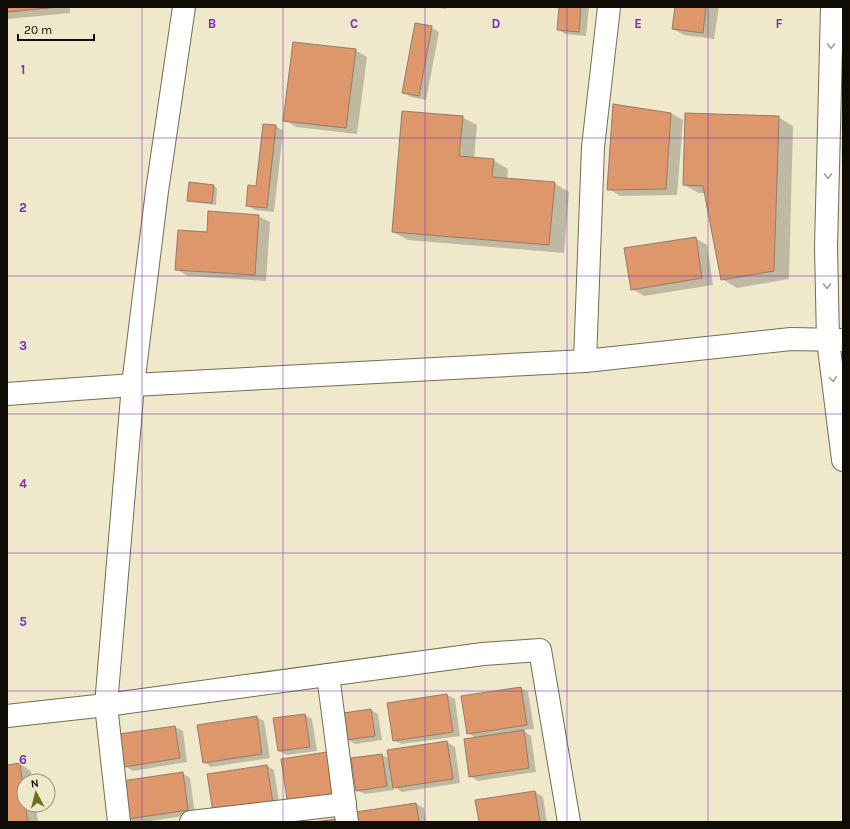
<svg xmlns="http://www.w3.org/2000/svg" width="850" height="829" font-family="Karla,sans-serif">
<style>
.shadow{fill:#0003}
.building{fill:#dd976a;stroke:#947b6c}
.lines{fill:none;stroke-linecap:round;stroke-linejoin:round}
.minor-casing{stroke:#736d53;stroke-width:24}
.major-casing{stroke:#736d53;stroke-width:24}
.minor{stroke:#fff;stroke-width:22}
.major{stroke:#fff;stroke-width:22}
.oneway{stroke:#9f9e9b}
.grid{fill:none;stroke:#7b2cbf;stroke-width:1;stroke-opacity:0.55}
.grid-label{font-size:13px;text-anchor:middle;font-weight:bold;fill:#7b2cbf;stroke:#efe8cb;stroke-width:3;stroke-linejoin:round;paint-order:stroke}
</style>
<rect width="100%" height="100%" fill="#efe8cb"/>
<g class="shadow">
<path d="M7,7H70V13L8,19H7Z"/>
<path d="M432,7H446V9Z"/>
<path d="M560,7H589L586,36L565,34L558,29Z"/>
<path d="M676,7H719L714,39L684,35L673,29Z"/>
<path d="M431,27L439,32L426,100L411,97L403,92Z"/>
<path d="M355,50L367,57L357,134L296,127L285,120Z"/>
<path d="M614,105L671,113L683,120L677,195L620,196L609,189Z"/>
<path d="M462,117L477,125L474,159L493,160L508,169L507,180L554,183L569,192L564,253L408,240L393,232Z"/>
<path d="M778,117L793,126L789,279L737,288L722,279L705,193H699L684,185Z"/>
<path d="M276,126L283,131L274,212L255,210L247,205L257,187Z"/>
<path d="M214,186L217,188L216,205L192,202L189,200Z"/>
<path d="M258,216L270,222L266,281L188,276L176,269L208,233Z"/>
<path d="M695,238L707,245L713,285L644,296L632,289Z"/>
<path d="M521,688L528,692L534,729L522,730L531,736L536,772L478,781L470,776L476,738L468,733Z"/>
<path d="M447,695L455,699L460,736L402,744L394,740Z"/>
<path d="M371,710L378,714L382,740L355,744L347,739Z"/>
<path d="M305,715L312,719L317,751L287,755L279,751Z"/>
<path d="M257,717L264,721L270,758L211,767L204,762Z"/>
<path d="M175,727L183,731L187,762L133,771L125,766Z"/>
<path d="M447,742L455,747L460,783L402,792L394,787V790L365,794L357,790L382,755L390,759L388,751Z"/>
<path d="M20,764L31,771L32,781H24V805H36L38,822H7V766Z"/>
<path d="M267,766L274,770L280,807L221,815Z"/>
<path d="M182,773L190,778L195,814L145,822H134L129,819Z"/>
<path d="M535,792L543,797L547,822H480Z"/>
<path d="M416,804L424,808L426,822H359Z"/>
</g>
<g class="building">
<path d="M7,7H59L7,12Z"/>
<path d="M559,7H581L579,32L557,30Z"/>
<path d="M675,7H706L703,33L672,29Z"/>
<path d="M415,23L432,26L419,96L402,93Z"/>
<path d="M293,42L356,49L346,128L283,121Z"/>
<path d="M613,104L671,113L666,189L607,190Z"/>
<path d="M402,111L463,116L459,156L494,159L492,177L555,182L549,245L392,232Z"/>
<path d="M685,113L779,116L774,271L721,280L703,186L683,185Z"/>
<path d="M263,124L276,125L267,208L246,206L248,185L256,186Z"/>
<path d="M189,182L214,185L212,203L187,201Z"/>
<path d="M208,211L259,215L255,275L175,270L178,230L207,232Z"/>
<path d="M696,237L702,278L631,290L624,248Z"/>
<path d="M521,687L527,725L467,734L461,696Z"/>
<path d="M447,694L453,732L393,741L387,703Z"/>
<path d="M371,709L375,736L346,740L343,713Z"/>
<path d="M305,714L310,747L278,751L273,718Z"/>
<path d="M257,716L262,754L203,763L197,725Z"/>
<path d="M175,726L180,758L124,767L119,734Z"/>
<path d="M524,730L529,768L469,777L464,739Z"/>
<path d="M447,741L453,779L393,788L387,750Z"/>
<path d="M327,752L334,799L288,806L281,759Z"/>
<path d="M382,754L387,786L356,791L351,758Z"/>
<path d="M20,763L24,794V805H25L28,822H7V765Z"/>
<path d="M267,765L273,803L213,812L207,774Z"/>
<path d="M183,772L188,810L128,819L122,781Z"/>
<path d="M535,791L540,822H479L475,800Z"/>
<path d="M416,803L419,822H358L356,812Z"/>
<path d="M336,819V822H314Z"/>
</g>
<g class="lines">
<defs>
<g id="minor">
<path d="M585,361L593,147L609,7"/>
<path d="M7,394L133,385L585,361L791,339L843,340"/>
<path d="M328,675L347,822"/>
<path d="M7,716L106,705L483,654L540,650L569,822"/>
<path d="M119,822L106,705L133,385L157,191L184,7"/>
<path d="M191,822L345,804"/>
</g>
<path id="major" d="M832,7L826,247L828,340L843,460"/>
</defs>
<use href="#minor" class="minor-casing"/>
<use href="#major" class="major-casing"/>
<use href="#minor" class="minor"/>
<use href="#major" class="major"/>
</g>
<defs><path id="oneway-chevron" d="M-2-3.5L2.5 0L-2 3.5" fill="none" stroke-width="1.6" stroke-linecap="round" stroke-linejoin="round"/></defs>
<g class="oneway">
<use href="#oneway-chevron" transform="translate(831 46) rotate(91)"/>
<use href="#oneway-chevron" transform="translate(828 176) rotate(91)"/>
<use href="#oneway-chevron" transform="translate(827 286) rotate(89)"/>
<use href="#oneway-chevron" transform="translate(833 379) rotate(83)"/>
</g>
<path class="grid" d="M142,7V822M283,7V822M425,7V822M567,7V822M708,7V822M7,138H843M7,276H843M7,414H843M7,553H843M7,691H843"/>
<g class="grid-label">
<text x="212" y="28">B</text>
<text x="354" y="28">C</text>
<text x="496" y="28">D</text>
<text x="638" y="28">E</text>
<text x="779" y="28">F</text>
<text x="23" y="74">1</text>
<text x="23" y="212">2</text>
<text x="23" y="350">3</text>
<text x="23" y="488">4</text>
<text x="23" y="626">5</text>
<text x="23" y="764">6</text>
</g>
<rect width="850" height="829" fill="none" stroke="#0e0c04" stroke-width="16"/>
<g transform="translate(36 793) rotate(353)"><circle r="19" fill="#efe8cb" stroke="#95907b"/>
<path d="M0-3L7 15L0 10L-7 15Z" fill="#69721b"/>
<text y="-6" font-size="11" font-weight="bold" text-anchor="middle" fill="#0e0c04">N</text>
</g>
<path d="M18 34v6h76v-6" fill="none" stroke="#0e0c04" stroke-width="2"/>
<text x="24" y="34" font-size="12" fill="#0e0c04" stroke="#efe8cb" stroke-width="3" paint-order="stroke">20 m</text>
</svg>
